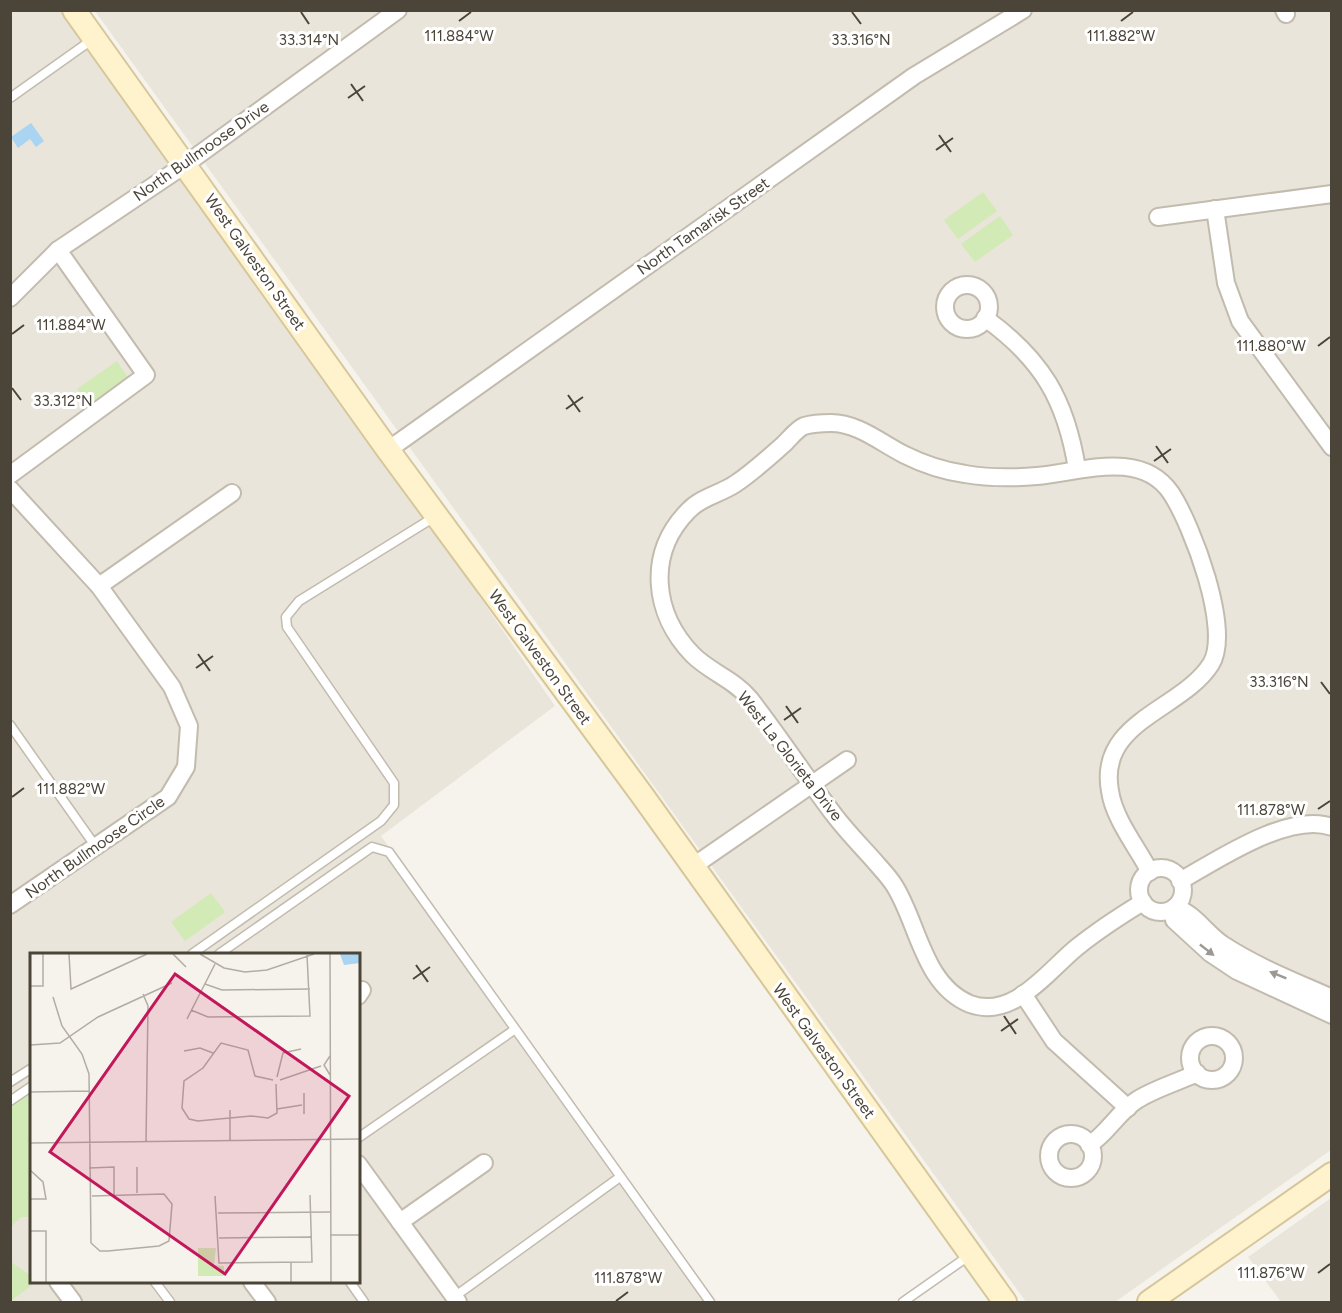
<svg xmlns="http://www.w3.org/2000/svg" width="1342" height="1313" font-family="Figtree,sans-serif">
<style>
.residential{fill:#eae5da;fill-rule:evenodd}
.green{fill:#d2eab5}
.water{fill:#a9d4f2}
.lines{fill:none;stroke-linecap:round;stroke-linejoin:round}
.lane-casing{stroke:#c2bbae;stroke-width:11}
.street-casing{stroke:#c2bbae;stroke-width:20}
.secondary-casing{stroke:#d6c79b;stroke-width:26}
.lane{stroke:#fff;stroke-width:8}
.street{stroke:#fff;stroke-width:16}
.secondary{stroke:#fff3cd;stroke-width:22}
.oneway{fill:#9c9892}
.ticks{fill:none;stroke:#4b4439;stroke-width:2}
.labels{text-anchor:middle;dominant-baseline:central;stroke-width:6;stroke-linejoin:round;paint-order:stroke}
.street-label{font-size:16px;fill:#4b4439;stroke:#fff}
.inset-road{fill:none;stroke:#b2ada4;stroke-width:1.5}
.view{fill:#c2185b;fill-opacity:0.15;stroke:#c2185b;stroke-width:3}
.inset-edge{fill:none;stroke:#4b4439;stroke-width:3}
.ticks-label{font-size:15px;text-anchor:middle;fill:#4b4439;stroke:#fff;stroke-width:6;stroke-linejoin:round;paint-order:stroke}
</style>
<rect width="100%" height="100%" fill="#f6f3ec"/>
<g class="residential">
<path d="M11,11H61L84,43L11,94Z"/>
<path d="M95,11H1331V1150L1115,1302H1026Z"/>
<path d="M94,38L555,706L381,836L716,1302H11L10,97ZM32,954H358V1282H32Z"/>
<path d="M1331,1198V1302H1281L1248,1257Z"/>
</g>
<g class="green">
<path d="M983,192L997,211L958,239L944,220Z"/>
<path d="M1000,216L1013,235L975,262L961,244Z"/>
<path d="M117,361L129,379L90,406L77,389Z"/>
<path d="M211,893L225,912L185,941L171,922Z"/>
<path d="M31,1089V1217H21L11,1227V1104Z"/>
<path d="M11,1262L31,1276L32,1282H36L11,1301Z"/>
</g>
<path class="water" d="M31,123L44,141L36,147L30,139L18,148L11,137Z"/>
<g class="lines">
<defs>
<g id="lane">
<path d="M10,98L93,39"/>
<path d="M10,725L96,847"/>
<path d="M192,954L381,821L394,805V783L287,627L286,617L299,601L436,516"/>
<path d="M219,954L372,847L389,852L710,1302"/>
<path d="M10,1082L32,1068"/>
<path d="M10,1101L32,1086"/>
<path d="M358,1138L514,1030"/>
<path d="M155,1282L170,1302"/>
<path d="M350,1282L364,1302"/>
<path d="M454,1297L620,1177"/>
<path d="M903,1302L970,1255"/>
</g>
<g id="street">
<path d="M1284,10L1286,14"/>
<path d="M1215,209L1226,283L1240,321L1332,447"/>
<path d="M1158,217L1332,194"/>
<circle cx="967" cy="307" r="22"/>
<path d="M10,298L58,250L186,164L398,10"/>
<path d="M985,318C1042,359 1066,400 1077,469"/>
<path d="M388,450L914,76L1023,10"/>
<path d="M10,475L146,375L58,250"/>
<path d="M10,489L99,586L172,687L189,726L186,767L168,797L10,905"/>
<path d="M99,586L232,493"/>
<path d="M692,867L847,760"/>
<circle cx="1161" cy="890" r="22"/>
<path d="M1180,881C1216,861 1289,811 1332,827"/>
<path d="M1143,902C1120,916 1097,931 1076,948C1047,972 1013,1020 970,1004C923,985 918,922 894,885C889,877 882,870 877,864C863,848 848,833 835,816C806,778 780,737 750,699C735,680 710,672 693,655C653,614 646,554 688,511C701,497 720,494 735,484C753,472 768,458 784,444C790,438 797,429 804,426C811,424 824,423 831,423C858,423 881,443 905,455C923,464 944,471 965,474C988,478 1014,478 1037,476C1081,472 1141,449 1171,493C1192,525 1232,630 1211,664C1182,710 1097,721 1110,791C1114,819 1137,847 1150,872"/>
<path d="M1023,994L1054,1041L1128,1108"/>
<path d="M358,996L362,990"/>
<path d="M1332,998C1294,981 1257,967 1222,944C1205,932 1195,914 1175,907L1174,920L1210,953L1237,971L1332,1015"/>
<circle cx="1212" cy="1058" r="22"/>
<circle cx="1071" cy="1156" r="22"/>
<path d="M1089,1145C1108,1133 1118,1112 1137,1100C1154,1089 1178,1082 1197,1073"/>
<path d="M358,1164L458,1302"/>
<path d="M400,1222L484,1163"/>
<path d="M58,1282L73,1302"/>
<path d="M252,1282L267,1302"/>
</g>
<g id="secondary">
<path d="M74,10L388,450L642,795L1005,1302"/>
<path d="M1149,1302L1332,1174"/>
</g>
</defs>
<use href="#lane" class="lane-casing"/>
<use href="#street" class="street-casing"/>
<use href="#secondary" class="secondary-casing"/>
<use href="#lane" class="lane"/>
<use href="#street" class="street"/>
<use href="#secondary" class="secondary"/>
</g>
<defs><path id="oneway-solid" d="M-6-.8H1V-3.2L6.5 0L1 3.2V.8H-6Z" transform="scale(1.5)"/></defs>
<g class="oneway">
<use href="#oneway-solid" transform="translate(1207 950) rotate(38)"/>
<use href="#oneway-solid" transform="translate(1278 975) rotate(-158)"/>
</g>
<path class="ticks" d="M301,12L309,24M852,12L861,24M459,21L471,12M1121,21L1133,12M351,84L363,101M348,98L365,86M939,135L951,152M936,150L953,138M12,334L24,325M1318,346L1330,337M12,388L21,400M568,395L580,412M566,409L583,397M1156,446L1168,463M1154,461L1171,449M198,654L210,671M196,668L213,656M1321,682L1330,694M786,706L798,723M784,720L801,708M12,797L24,788M1318,809L1330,801M416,965L428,982M413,979L430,967M1004,1016L1016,1034M1001,1031L1018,1019M1318,1273L1330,1264M616,1301L628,1292"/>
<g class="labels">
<g class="street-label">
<text transform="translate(201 151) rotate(-35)">North Bullmoose Drive</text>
<text transform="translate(703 226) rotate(-35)">North Tamarisk Street</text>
<text transform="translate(255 262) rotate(55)">West Galveston Street</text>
<text transform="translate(540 657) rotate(54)">West Galveston Street</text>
<text transform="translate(790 756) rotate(52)">West La Glorieta Drive</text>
<text transform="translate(95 847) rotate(-35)">North Bullmoose Circle</text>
<text transform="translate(824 1051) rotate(54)">West Galveston Street</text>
</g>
</g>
<g transform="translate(30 953)">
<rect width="330" height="330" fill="#f6f3ec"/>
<path d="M168,295H186L184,312L194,313V323H168Z" fill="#d2eab5"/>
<path d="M310,1H330V10L314,12Z" fill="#a9d4f2"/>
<path class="inset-road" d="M39,1L41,36L117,1M143,1L156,14M170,1L194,15L215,19L237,17L284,1M300,1L301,329M175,31L192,37L280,36M0,33H13V1M113,41L118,53L116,189M23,44L32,73L52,101L59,121L61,290L70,298H78L129,293L139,288L142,251L134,241L62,243M161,57L178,64L280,63L277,2M157,66L185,11M0,92L30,90L68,64L142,30M154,98L170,95L183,100M300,103L294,112L300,122M247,124L253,100L271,96M243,127L225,123L218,97L191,90L173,115L154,128L152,155L159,166L168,168L221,163L238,165L247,160L246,131M250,127L291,113M0,139L59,138M247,156L272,152M274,161V140M200,188V157M0,190L330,186M107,214V240M59,215L84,214V243M0,217L13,229L16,246H0M185,243L189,310L282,309L280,242M188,260L300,259M0,278H16V329M300,282H330M189,285L282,284M261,309V329"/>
<path class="view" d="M145,21L319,143L195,321L20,199Z"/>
<rect width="330" height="330" class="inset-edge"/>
</g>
<g class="ticks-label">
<text x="459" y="41">111.884°W</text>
<text x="1121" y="41">111.882°W</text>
<text x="309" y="45">33.314°N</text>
<text x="861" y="45">33.316°N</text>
<text x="71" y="330">111.884°W</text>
<text x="1271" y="351">111.880°W</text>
<text x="63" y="406">33.312°N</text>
<text x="1279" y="687">33.316°N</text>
<text x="71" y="794">111.882°W</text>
<text x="1271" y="815">111.878°W</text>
<text x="1271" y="1278">111.876°W</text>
<text x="628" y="1283">111.878°W</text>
</g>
<rect width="1342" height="1313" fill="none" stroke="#4b4439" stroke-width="24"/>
</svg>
